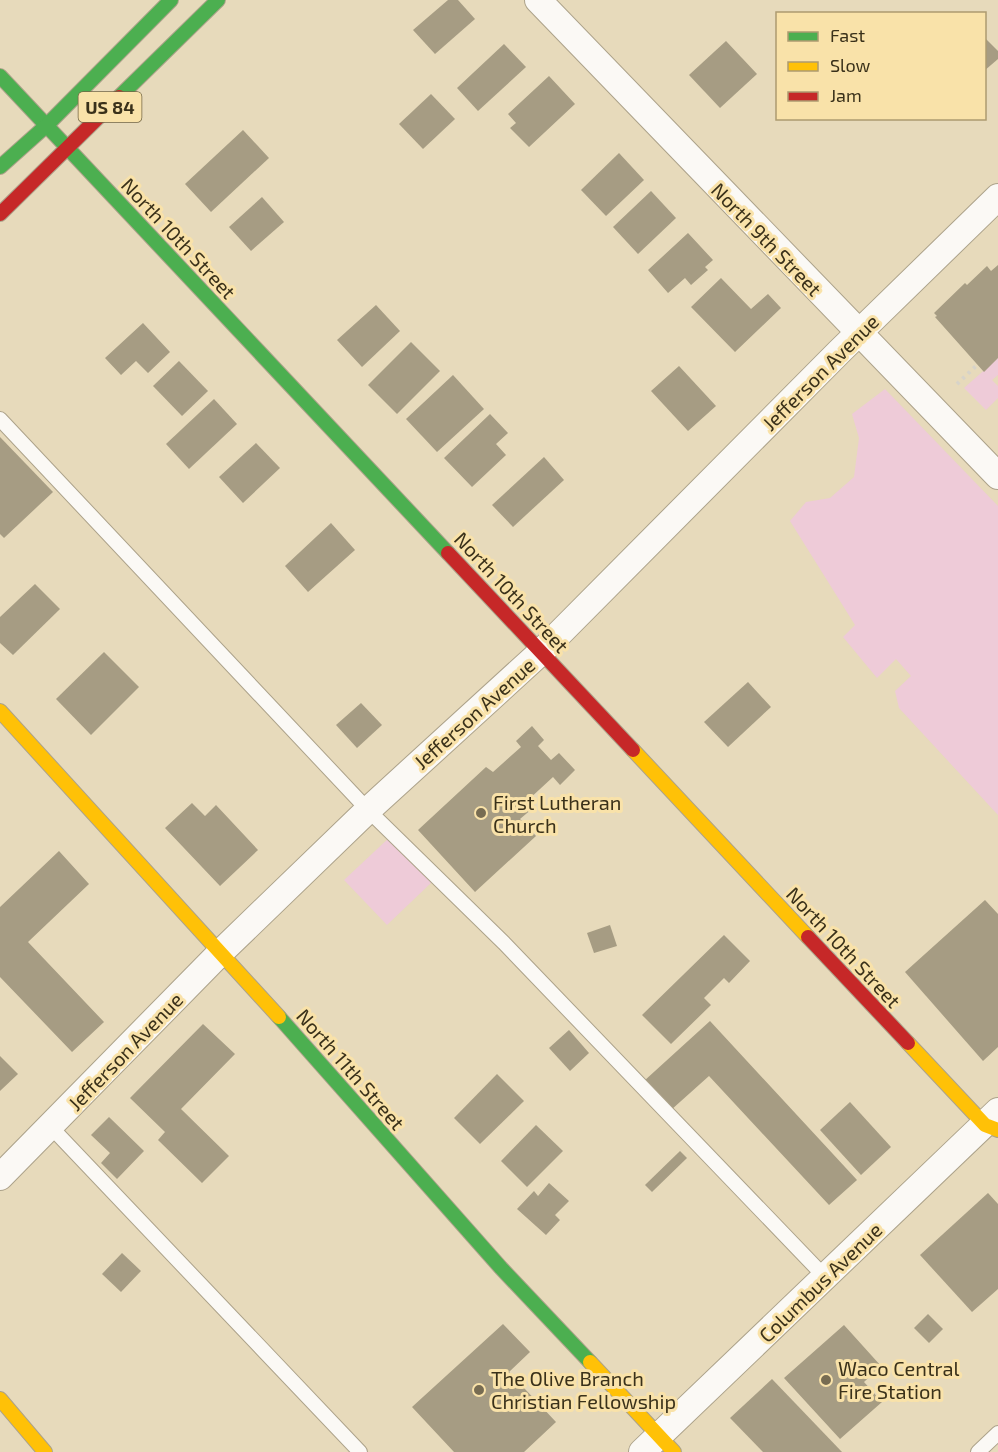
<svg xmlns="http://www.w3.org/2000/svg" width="998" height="1452" font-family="'Exo 2',sans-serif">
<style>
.green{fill:#eecbd8}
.building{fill:#a69c83}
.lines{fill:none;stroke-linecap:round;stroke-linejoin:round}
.lane-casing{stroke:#aca28a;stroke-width:16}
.street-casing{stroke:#aca28a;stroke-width:28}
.fast-casing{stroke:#aca28a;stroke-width:16}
.slow-casing{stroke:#aca28a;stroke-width:16}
.jam-casing{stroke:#aca28a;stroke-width:16}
.path{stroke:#d7d3c9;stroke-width:4;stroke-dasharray:3 4.5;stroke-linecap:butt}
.lane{stroke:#fbf9f5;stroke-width:14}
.street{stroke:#fbf9f5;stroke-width:26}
.fast{stroke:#4caf50;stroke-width:14}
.slow{stroke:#ffc107;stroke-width:14}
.jam{stroke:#c62828;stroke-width:14}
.poi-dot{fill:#776c52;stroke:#f9e2a9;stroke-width:2}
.labels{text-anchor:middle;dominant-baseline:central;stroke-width:6;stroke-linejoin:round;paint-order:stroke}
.shield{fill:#f9e2a9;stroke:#736645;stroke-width:1.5}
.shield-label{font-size:18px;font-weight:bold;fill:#3a311a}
.street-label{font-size:20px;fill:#3a311a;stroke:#f9e2a9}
.poi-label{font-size:20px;fill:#3a311a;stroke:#f9e2a9;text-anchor:start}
</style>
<rect width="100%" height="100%" fill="#e7dabb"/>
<g class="green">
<path d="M998,358V375L992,380L998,386V398L986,410L964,388Z"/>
<path d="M885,389L998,506V815L899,708L895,691L911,676L896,659L877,678L843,637L855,625L790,521L806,502L830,498L854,477L859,438L852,414Z"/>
<path d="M390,837L432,882L387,925L344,880Z"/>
</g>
<g class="building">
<path d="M448,0H458L475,19L435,54L413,30Z"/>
<path d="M984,37L998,51V59L984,71Z"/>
<path d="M726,41L757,74L720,108L689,75Z"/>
<path d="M504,44L526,67L478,111L457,88Z"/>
<path d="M549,76L575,104L529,147L510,128L516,123L508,114Z"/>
<path d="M431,94L455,119L423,149L399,124Z"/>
<path d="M243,130L269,158L211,212L185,184Z"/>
<path d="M619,153L644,180L606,216L581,190Z"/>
<path d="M651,191L676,218L638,254L613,227Z"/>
<path d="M262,197L284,222L251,251L229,227Z"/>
<path d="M688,233L713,260L705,267L708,270L691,285L685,278L668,293L648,270Z"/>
<path d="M998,265V358L984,372L935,317L937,316L934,313L965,283L967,285L987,266L991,271Z"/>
<path d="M721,278L751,309L768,294L781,308L735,352L691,307Z"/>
<path d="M376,305L400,331L362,367L337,340Z"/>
<path d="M143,323L170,352L148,373L136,361L121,375L105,358Z"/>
<path d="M411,342L440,371L397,414L368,385Z"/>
<path d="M179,361L208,391L182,416L153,386Z"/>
<path d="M679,366L716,406L688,431L651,391Z"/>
<path d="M453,375L484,409L437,452L406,419Z"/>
<path d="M214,399L237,424L189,469L166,444Z"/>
<path d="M490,414L508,433L496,444L506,455L472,487L444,458Z"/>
<path d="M0,437L53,492L4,538L0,534Z"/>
<path d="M256,443L280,468L243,503L219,477Z"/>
<path d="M544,457L564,480L513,527L492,505Z"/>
<path d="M331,523L355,550L308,592L285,566Z"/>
<path d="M35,584L60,609L13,655L0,643V617Z"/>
<path d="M104,652L139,687L91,735L56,699Z"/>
<path d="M748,682L771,707L728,747L704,722Z"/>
<path d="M361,703L382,725L357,748L336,725Z"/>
<path d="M532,726L544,740L538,746L551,760L559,753L575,770L560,785L553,777L527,801L533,808L520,819L536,836L475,892L418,830L486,767L493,772L521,747L516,741Z"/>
<path d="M192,803L205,816L216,805L258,850L220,886L165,828Z"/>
<path d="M59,851L89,884L28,942L104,1022L72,1052L0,977V907Z"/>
<path d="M985,900L998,914V1047L983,1061L905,972Z"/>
<path d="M610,925L617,946L594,953L587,933Z"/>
<path d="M724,935L750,961L729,983L724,978L704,998L711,1005L671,1044L642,1015Z"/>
<path d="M710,1021L857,1180L829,1205L709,1076L671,1110L644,1081Z"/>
<path d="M203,1024L235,1054L181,1109L229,1156L202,1183L158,1140L165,1132L130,1098Z"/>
<path d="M569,1030L589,1053L570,1071L549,1048Z"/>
<path d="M0,1056L18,1074L0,1091Z"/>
<path d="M497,1074L524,1101L480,1144L454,1118Z"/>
<path d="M850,1102L891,1147L861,1175L820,1130Z"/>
<path d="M109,1117L144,1151L117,1179L101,1163L110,1153L91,1135Z"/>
<path d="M536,1125L563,1151L527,1187L501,1161Z"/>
<path d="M680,1151L687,1158L652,1192L645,1185Z"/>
<path d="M549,1183L569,1201L555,1215L560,1220L546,1235L517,1209L534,1191L538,1196Z"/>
<path d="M988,1193L998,1204V1289L972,1312L920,1255Z"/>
<path d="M122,1253L141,1271L121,1292L102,1274Z"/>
<path d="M928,1314L943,1329L929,1343L914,1328Z"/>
<path d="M503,1324L530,1352L509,1372L556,1422L524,1452H454L412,1407Z"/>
<path d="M844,1325L881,1366L864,1382L882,1402L840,1439L784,1378Z"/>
<path d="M772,1379L842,1452H763L730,1418Z"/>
</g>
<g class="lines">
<defs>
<g id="lane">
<path d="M0,419L368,810L504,943L825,1277"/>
<path d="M50,1126L360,1452"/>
<path d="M978,1452L998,1433"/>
</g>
<g id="street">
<path d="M538,0L998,476"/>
<path d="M0,1177L221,952L368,810L541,652L839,352L998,197"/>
<path d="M642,1452L998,1111"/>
</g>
<g id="fast">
<path d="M0,76L448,553"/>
<path d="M119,97L218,0"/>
<path d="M0,167L47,125L171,0"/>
<path d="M279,1017L501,1268L590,1362"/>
</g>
<g id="slow">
<path d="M0,711L279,1017"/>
<path d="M633,750L808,937"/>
<path d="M908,1043L985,1125L998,1130"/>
<path d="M590,1362L674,1452"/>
<path d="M0,1399L45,1452"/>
</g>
<g id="jam">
<path d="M0,214L119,97"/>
<path d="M448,553L633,750"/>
<path d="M808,937L908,1043"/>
</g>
</defs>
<use href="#lane" class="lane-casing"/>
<use href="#street" class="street-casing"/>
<use href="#fast" class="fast-casing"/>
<use href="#slow" class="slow-casing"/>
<use href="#jam" class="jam-casing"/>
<path class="path" d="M957,384L977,365"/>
<use href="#lane" class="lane"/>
<use href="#street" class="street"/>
<use href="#fast" class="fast"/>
<use href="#slow" class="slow"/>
<use href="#jam" class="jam"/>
</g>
<g class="poi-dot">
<circle cx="481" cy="813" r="6"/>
<circle cx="826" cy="1380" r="6"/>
<circle cx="479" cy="1390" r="6"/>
</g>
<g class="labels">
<rect class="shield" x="78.5" y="92" width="63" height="30" rx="4.5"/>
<g class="shield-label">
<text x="110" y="107">US 84</text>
</g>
<g class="street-label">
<text transform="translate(179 238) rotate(47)">North 10th Street</text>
<text transform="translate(767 239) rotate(46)">North 9th Street</text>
<text transform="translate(820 372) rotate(-45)">Jefferson Avenue</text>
<text transform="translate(512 592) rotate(47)">North 10th Street</text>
<text transform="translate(474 713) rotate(-42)">Jefferson Avenue</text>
<text transform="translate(844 947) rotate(47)">North 10th Street</text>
<text transform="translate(125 1051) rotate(-46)">Jefferson Avenue</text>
<text transform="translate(351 1069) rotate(49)">North 11th Street</text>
<text transform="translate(820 1282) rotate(-44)">Columbus Avenue</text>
</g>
<g class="poi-label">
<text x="493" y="802">First Lutheran<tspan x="493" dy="23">Church</tspan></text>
<text x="838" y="1368">Waco Central<tspan x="838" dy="23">Fire Station</tspan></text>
<text x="491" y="1378">The Olive Branch<tspan x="491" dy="23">Christian Fellowship</tspan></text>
</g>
</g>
<rect x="776" y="12" width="210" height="108" fill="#f9e2a9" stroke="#ad9b70" stroke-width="1.5"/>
<rect x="788" y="32" width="30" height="9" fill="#4caf50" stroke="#ad9b70" stroke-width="1.5"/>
<text x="830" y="42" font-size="18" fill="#3a311a">Fast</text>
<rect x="788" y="62" width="30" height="9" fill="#ffc107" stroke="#ad9b70" stroke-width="1.5"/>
<text x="830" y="72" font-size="18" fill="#3a311a">Slow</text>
<rect x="788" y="92" width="30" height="9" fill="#c62828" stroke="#ad9b70" stroke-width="1.5"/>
<text x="830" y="102" font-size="18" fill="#3a311a">Jam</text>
</svg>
